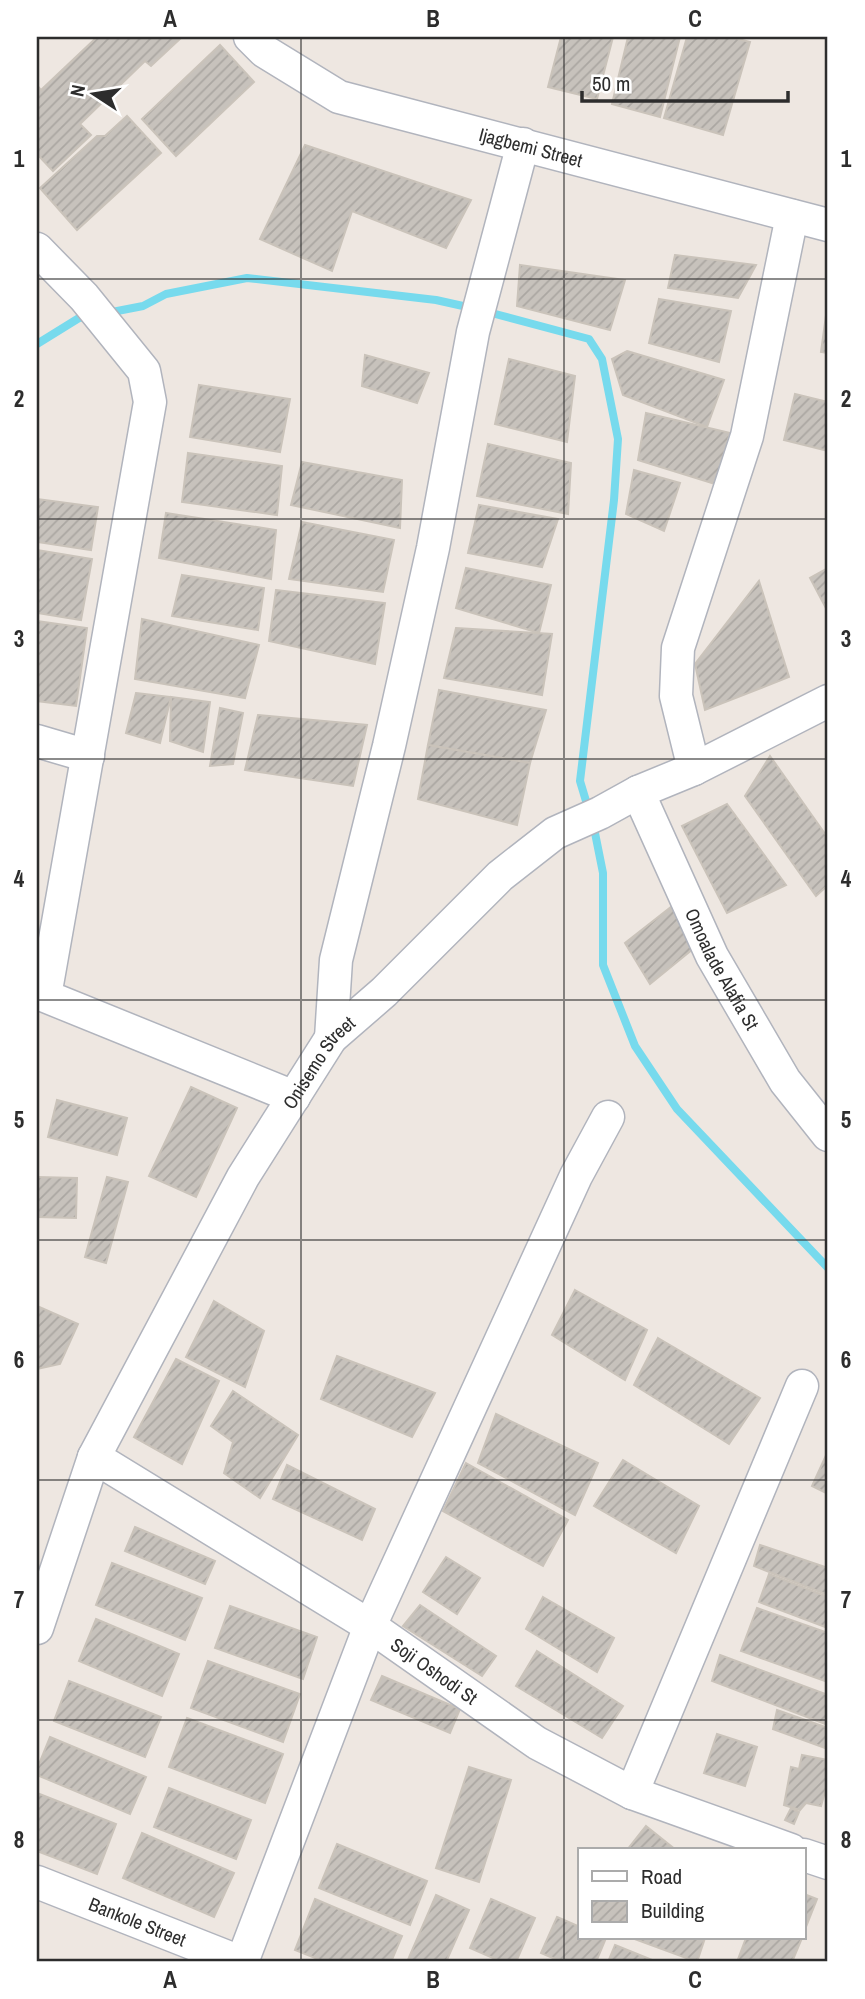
<svg xmlns="http://www.w3.org/2000/svg" width="865" height="1999" font-family="'Archivo Narrow',sans-serif">
<style>
.lines{fill:none;stroke-linecap:round;stroke-linejoin:round}
.stream{stroke:#77daed;stroke-width:8}
.building{fill:url(#building-hatch);stroke:#cac3ba;stroke-width:2}
.minor-casing{stroke:#b1b4bd;stroke-width:35}
.minor{stroke:#fff;stroke-width:32}
.grid{fill:none;stroke:#2d2d2d;stroke-width:2;stroke-opacity:0.55}
.labels{text-anchor:middle;dominant-baseline:central;stroke-width:5;stroke-linejoin:round;paint-order:stroke}
.street-label{font-size:19px;fill:#2d2d2d;stroke:#fff}
.neatline{fill:none;stroke:#2d2d2d;stroke-width:2.5}
.grid-label{font-size:23px;text-anchor:middle;font-weight:bold;fill:#2d2d2d}
</style>
<defs>
<pattern id="building-hatch" width="6" height="6" patternUnits="userSpaceOnUse" patternTransform="scale(1.75)"><rect width="6" height="6" fill="#c7c2bc"/><path d="M-1 1l2-2M0 6l6-6M5 7l2-2" fill="none" stroke="#aba7a2"/></pattern>
</defs>
<rect width="100%" height="100%" fill="#eee7e1"/>
<g class="lines">
<g class="stream">
<path d="M484,311L589,339L602,359L618,439L614,500L580,781L589,811"/>
<path d="M107,313L143,306L166,294L247,278L436,300L472,308"/>
<path d="M37,344L79,318L91,316"/>
<path d="M593,823L603,873V965L635,1046L677,1109L828,1268"/>
</g>
</g>
<g class="building">
<path d="M97,37H182L151,66L145,61L80,124L91,135L53,171L37,154V85L41,90Z"/>
<path d="M561,37H613L597,99L548,87Z"/>
<path d="M628,37H680L660,117L612,104Z"/>
<path d="M687,37H731L750,42L723,135L664,118Z"/>
<path d="M220,45L254,82L176,156L142,119Z"/>
<path d="M127,116L161,153L77,230L40,188L97,136H105Z"/>
<path d="M305,145L471,200L446,248L352,211L332,271L260,239Z"/>
<path d="M675,255L756,265L738,298L668,288Z"/>
<path d="M520,265L625,280L610,330L517,306Z"/>
<path d="M659,299L731,311L719,362L649,343Z"/>
<path d="M828,301V353L821,352Z"/>
<path d="M627,351L724,380L707,427L623,395L612,359Z"/>
<path d="M365,355L429,373L417,403L362,386Z"/>
<path d="M509,359L575,376L567,442L495,424Z"/>
<path d="M199,385L290,399L280,452L190,437Z"/>
<path d="M795,394L828,402V451L784,440Z"/>
<path d="M646,413L730,433L715,484L638,460Z"/>
<path d="M488,444L571,463L568,514L477,496Z"/>
<path d="M188,453L282,466L277,515L182,502Z"/>
<path d="M302,462L402,480L400,528L291,505Z"/>
<path d="M634,470L680,483L664,531L626,514Z"/>
<path d="M37,499L98,507L91,550L37,542Z"/>
<path d="M479,505L558,519L542,567L468,553Z"/>
<path d="M166,513L276,530L271,579L159,558Z"/>
<path d="M302,522L394,540L383,592L289,579Z"/>
<path d="M37,550L92,559L81,620L37,613Z"/>
<path d="M466,568L551,585L539,633L456,608Z"/>
<path d="M828,568V612L810,578Z"/>
<path d="M182,575L264,588L258,630L172,616Z"/>
<path d="M759,581L789,677L705,710L695,664Z"/>
<path d="M276,590L385,603L375,664L269,641Z"/>
<path d="M142,619L259,645L245,698L135,679Z"/>
<path d="M37,621L87,628L76,706L37,701Z"/>
<path d="M456,628L552,634L542,695L444,678Z"/>
<path d="M439,690L546,710L530,763L428,745Z"/>
<path d="M136,693L171,697L160,743L126,733Z"/>
<path d="M171,697L210,702L203,752L170,741Z"/>
<path d="M220,708L243,713L233,764L210,766Z"/>
<path d="M258,715L367,725L353,786L245,770Z"/>
<path d="M428,745L530,763L517,825L418,799Z"/>
<path d="M770,756L828,838V885L816,896L745,796Z"/>
<path d="M727,804L786,885L727,913L682,826Z"/>
<path d="M671,907L699,944L650,984L625,943Z"/>
<path d="M191,1087L237,1108L196,1197L149,1176Z"/>
<path d="M57,1100L127,1118L117,1155L48,1137Z"/>
<path d="M37,1177L77,1178L76,1218L37,1217Z"/>
<path d="M107,1177L128,1182L106,1263L85,1257Z"/>
<path d="M575,1290L647,1330L625,1380L552,1335Z"/>
<path d="M214,1301L264,1331L245,1387L186,1357Z"/>
<path d="M37,1306L78,1324L60,1364L37,1369Z"/>
<path d="M658,1338L760,1398L729,1444L634,1385Z"/>
<path d="M337,1356L435,1393L412,1437L321,1399Z"/>
<path d="M176,1359L219,1381L182,1464L134,1437Z"/>
<path d="M233,1391L298,1435L260,1498L224,1473L233,1442L211,1426Z"/>
<path d="M496,1414L598,1463L575,1515L478,1463Z"/>
<path d="M828,1451V1494L812,1486Z"/>
<path d="M623,1460L699,1506L676,1553L594,1506Z"/>
<path d="M466,1463L568,1520L543,1566L443,1511Z"/>
<path d="M287,1465L375,1509L362,1540L273,1499Z"/>
<path d="M135,1527L215,1561L205,1584L125,1551Z"/>
<path d="M760,1545L828,1568V1595L754,1566Z"/>
<path d="M446,1557L480,1578L457,1614L423,1592Z"/>
<path d="M112,1563L202,1598L185,1640L96,1605Z"/>
<path d="M769,1574L828,1597V1628L759,1602Z"/>
<path d="M543,1597L614,1638L597,1672L526,1629Z"/>
<path d="M420,1605L496,1656L482,1676L403,1626Z"/>
<path d="M230,1606L317,1637L303,1679L215,1648Z"/>
<path d="M757,1608L828,1633V1682L741,1651Z"/>
<path d="M96,1619L179,1654L162,1696L79,1661Z"/>
<path d="M537,1651L623,1706L602,1738L516,1686Z"/>
<path d="M720,1655L828,1695V1725L712,1681Z"/>
<path d="M208,1661L300,1694L283,1742L191,1708Z"/>
<path d="M382,1676L460,1709L450,1733L371,1700Z"/>
<path d="M69,1681L161,1717L145,1757L54,1721Z"/>
<path d="M777,1710L828,1728V1749L773,1729Z"/>
<path d="M187,1718L283,1754L265,1803L169,1767Z"/>
<path d="M717,1734L757,1747L745,1786L704,1773Z"/>
<path d="M50,1737L146,1777L130,1814L37,1775V1769Z"/>
<path d="M802,1755L828,1760V1781L821,1806L806,1803L800,1810L784,1805L791,1767L799,1769Z"/>
<path d="M469,1767L511,1780L479,1882L436,1868Z"/>
<path d="M169,1788L251,1820L236,1859L154,1827Z"/>
<path d="M37,1793L116,1824L97,1874L37,1851Z"/>
<path d="M791,1808L799,1812L794,1824L785,1820Z"/>
<path d="M646,1826L676,1850H627Z"/>
<path d="M142,1833L234,1873L214,1917L123,1878Z"/>
<path d="M337,1844L427,1881L410,1925L319,1888Z"/>
<path d="M804,1894L817,1899L804,1932Z"/>
<path d="M436,1895L469,1910L446,1962H407Z"/>
<path d="M315,1899L402,1936L391,1962H325L295,1950Z"/>
<path d="M491,1899L535,1918L516,1962H502L470,1948Z"/>
<path d="M557,1917L580,1927V1938H606L596,1962H562L541,1953Z"/>
<path d="M632,1938H705L697,1962Z"/>
<path d="M746,1938H802L792,1962H737Z"/>
<path d="M615,1945L657,1962H608Z"/>
</g>
<g class="lines">
<defs>
<g id="minor">
<path id="s1" d="M250,37L264,51L339,97L828,225"/>
<path d="M37,249L84,297L144,371L150,402L45,996L294,1097"/>
<path d="M37,741L88,756"/>
<path d="M694,769L676,696L678,648L747,436L792,216"/>
<path id="s2" d="M638,792L712,956L785,1081L828,1135"/>
<path d="M331,1038L336,960L389,746L433,548L473,332L523,144"/>
<path id="s3" d="M94,1457L370,1626L537,1743L632,1793L791,1850"/>
<path id="s4" d="M37,1628L94,1457L243,1177L331,1038L384,992L500,876L555,833L600,813L638,792L694,769L828,701"/>
<path d="M632,1793L802,1386"/>
<path d="M804,1855L828,1863"/>
<path id="s5" d="M37,1882L240,1962"/>
<path d="M242,1962L370,1626L576,1176L608,1117"/>
</g>
</defs>
<use href="#minor" class="minor-casing"/>
<use href="#minor" class="minor"/>
</g>
<path class="grid" d="M301,37V1962M564,37V1962M37,279H828M37,519H828M37,759H828M37,1000H828M37,1240H828M37,1480H828M37,1720H828"/>
<g class="labels">
<g class="street-label">
<text stroke="none"><textPath href="#s1" startOffset="306">Ijagbemi Street</textPath></text>
<text stroke="none"><textPath href="#s2" startOffset="196">Omoalade Alafia St</textPath></text>
<text stroke="none"><textPath href="#s4" startOffset="635">Onisemo Street</textPath></text>
<text stroke="none"><textPath href="#s3" startOffset="402">Soji Oshodi St</textPath></text>
<text stroke="none"><textPath href="#s5" startOffset="108">Bankole Street</textPath></text>
</g>
</g>
<rect width="865" height="1999" fill="none" stroke="#ffffff" stroke-width="77"/>
<rect x="578" y="1848" width="228" height="91" fill="#ffffff" stroke="#ababab" stroke-width="2"/>
<rect x="592" y="1871" width="35" height="10" fill="#ffffff" stroke="#ababab" stroke-width="2"/>
<text x="641" y="1884" font-size="21" fill="#2d2d2d">Road</text>
<rect x="592" y="1901" width="35" height="21" fill="url(#building-hatch)" stroke="#ababab" stroke-width="2"/>
<text x="641" y="1918" font-size="21" fill="#2d2d2d">Building</text>
<g transform="translate(94 94) rotate(282)" stroke="#ffffff" stroke-width="5" paint-order="stroke">
<path d="M0-5L12 26L0 18L-12 26Z" fill="#2d2d2d"/>
<text y="-10" font-size="19" font-weight="bold" text-anchor="middle" fill="#2d2d2d">N</text>
</g>
<path d="M582 91v10h206v-10" fill="none" stroke="#2d2d2d" stroke-width="3.5"/>
<text x="592" y="91" font-size="21" fill="#2d2d2d" stroke="#ffffff" stroke-width="5" paint-order="stroke">50 m</text>
<rect x="38" y="38" width="788" height="1922" class="neatline"/>
<g class="grid-label">
<text x="170" y="27">A</text>
<text x="433" y="27">B</text>
<text x="695" y="27">C</text>
<text x="19" y="167">1</text>
<text x="846" y="167">1</text>
<text x="19" y="407">2</text>
<text x="846" y="407">2</text>
<text x="19" y="647">3</text>
<text x="846" y="647">3</text>
<text x="19" y="887">4</text>
<text x="846" y="887">4</text>
<text x="19" y="1128">5</text>
<text x="846" y="1128">5</text>
<text x="19" y="1368">6</text>
<text x="846" y="1368">6</text>
<text x="19" y="1608">7</text>
<text x="846" y="1608">7</text>
<text x="19" y="1848">8</text>
<text x="846" y="1848">8</text>
<text x="170" y="1988">A</text>
<text x="433" y="1988">B</text>
<text x="695" y="1988">C</text>
</g>
</svg>
